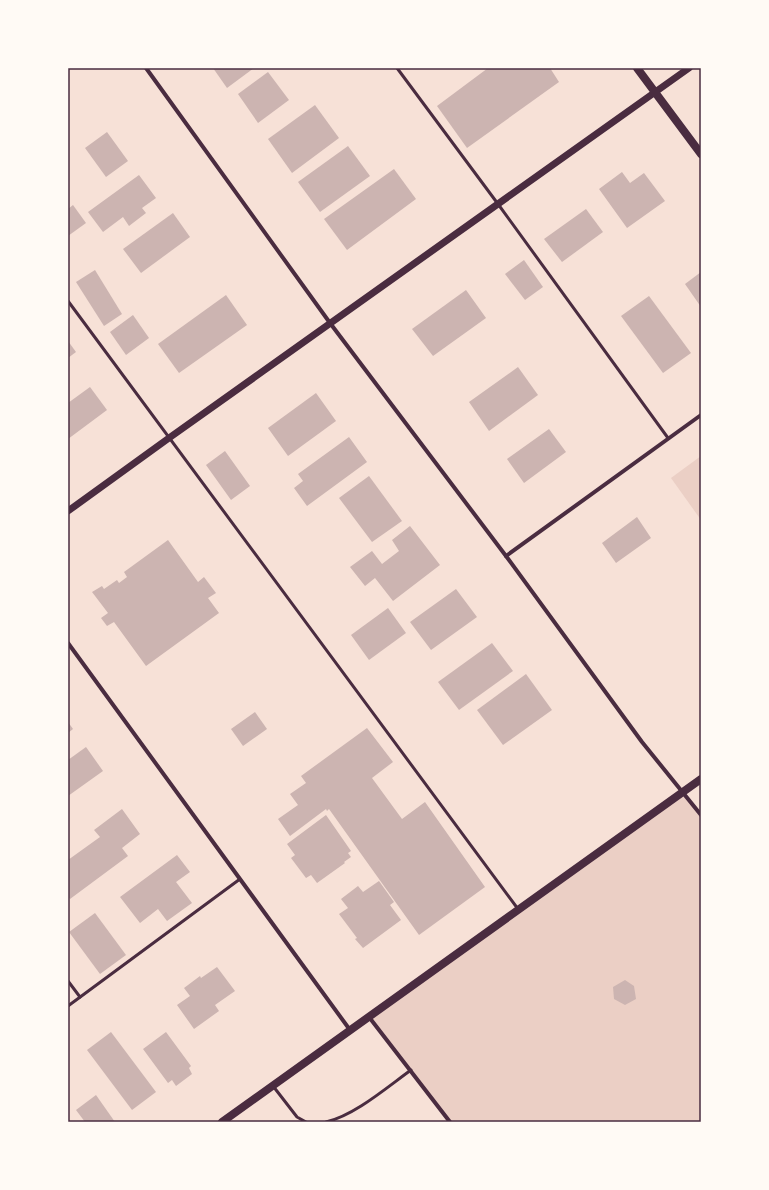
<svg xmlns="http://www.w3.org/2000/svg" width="769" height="1190" font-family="'Archivo Narrow',sans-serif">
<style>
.green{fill:#ebcfc5}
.building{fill:#ccb4b1}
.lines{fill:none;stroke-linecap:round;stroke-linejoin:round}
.service{stroke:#4a2c40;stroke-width:3}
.minor{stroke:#4a2c40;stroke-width:4}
.tertiary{stroke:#4a2c40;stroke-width:7}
.secondary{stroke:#4a2c40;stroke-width:8}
.neatline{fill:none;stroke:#4a2c40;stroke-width:1.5}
</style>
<rect width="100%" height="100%" fill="#f7e1d7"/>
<g class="green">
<path d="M701,456V520L671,478Z"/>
<path d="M683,792L701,815V1122H450L369,1017Z"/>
</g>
<g class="building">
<path d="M213,68H254L227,88Z"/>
<path d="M488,68H550L559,82L467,148L437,106Z"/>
<path d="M268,72L289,100L258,123L238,94Z"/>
<path d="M315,105L339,138L292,173L268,139Z"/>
<path d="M107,132L128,161L106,177L85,148Z"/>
<path d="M348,146L370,176L320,212L298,182Z"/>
<path d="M394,169L416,199L347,250L324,219Z"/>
<path d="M622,172L630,183L644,173L665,201L627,228L599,189Z"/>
<path d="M139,175L156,198L142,208L146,213L129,226L123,217L103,232L88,212Z"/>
<path d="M73,205L86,223L68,236V209Z"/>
<path d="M586,209L603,232L562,262L544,239Z"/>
<path d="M173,213L190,237L141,273L123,249Z"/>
<path d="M524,260L543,287L525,300L505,274Z"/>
<path d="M95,270L122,314L104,326L76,282Z"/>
<path d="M701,272V307L685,284Z"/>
<path d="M466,290L486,318L433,356L412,329Z"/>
<path d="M226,295L247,325L179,373L158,344Z"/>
<path d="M649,296L691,353L663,373L621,316Z"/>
<path d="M133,315L149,338L126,355L110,332Z"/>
<path d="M68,341L76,352L68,358Z"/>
<path d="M518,367L538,395L489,431L469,402Z"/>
<path d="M90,387L107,410L68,439V403Z"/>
<path d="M316,393L336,421L288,456L268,428Z"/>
<path d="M549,429L566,452L524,483L507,459Z"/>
<path d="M349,437L367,462L307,506L294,488L303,481L298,474Z"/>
<path d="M225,451L250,486L231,500L206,465Z"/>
<path d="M369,476L402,521L372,542L339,498Z"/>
<path d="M637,517L651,538L616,563L602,543Z"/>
<path d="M410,526L440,565L393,601L375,578L365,586L350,567L372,551L382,564L399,551L392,540Z"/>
<path d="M168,540L198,582L204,577L216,593L208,598L219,613L146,666L114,622L107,626L101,618L108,613L92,592L102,586L104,589L117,580L119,583L127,577L124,572Z"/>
<path d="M456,589L477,617L431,650L410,622Z"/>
<path d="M388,608L406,633L369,660L351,635Z"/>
<path d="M492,643L513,671L459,710L438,682Z"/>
<path d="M526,674L552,710L503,745L477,710Z"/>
<path d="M255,712L267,729L243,746L231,729Z"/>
<path d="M68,722L73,729L68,733Z"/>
<path d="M367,728L393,762L372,778L402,819L425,802L485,887L419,935L329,809L327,811L326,809L290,836L278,819L298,805L290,794L306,783L301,776Z"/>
<path d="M86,747L103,771L68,796V760Z"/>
<path d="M122,809L140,834L122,848L128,856L70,899L68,896V860L100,837L94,830Z"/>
<path d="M326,815L351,851L348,853L351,857L344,862L345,863L317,883L311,875L306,878L291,858L295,855L287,844Z"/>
<path d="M177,855L190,872L176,882L192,903L167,921L158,909L140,923L120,897Z"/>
<path d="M379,881L394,902L390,905L401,920L363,948L355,939L357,938L339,914L348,908L341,899L358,886L363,892Z"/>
<path d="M95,913L126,955L100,974L69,932Z"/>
<path d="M217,967L235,991L215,1005L219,1011L194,1029L177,1005L190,996L184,988L200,976L201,978Z"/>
<path d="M625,980L634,986L636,999L625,1005L614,999L613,987Z"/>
<path d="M111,1032L156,1092L132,1110L87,1050Z"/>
<path d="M166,1032L191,1066L189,1068L192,1074L176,1086L172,1080L168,1083L143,1049Z"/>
<path d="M96,1095L115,1122H85L76,1110Z"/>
</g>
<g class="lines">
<g class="service">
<path d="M397,68L498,204L668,438"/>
<path d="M68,301L518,909"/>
<path d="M68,981L80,997"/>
<path d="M68,1006L240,879"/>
<path d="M273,1086L297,1117L306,1122"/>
<path d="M326,1122C355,1115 386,1088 411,1070"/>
</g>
<g class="minor">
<path d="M146,68L330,323L506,556L642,742L701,815"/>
<path d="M506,556L701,415"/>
<path d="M68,643L350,1030"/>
<path d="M369,1017L450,1122"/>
</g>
<path class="tertiary" d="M68,511L169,438L689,68"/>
<g class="secondary">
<path d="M637,68L701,154"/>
<path d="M222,1122L701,779"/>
</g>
</g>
<rect width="769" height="1190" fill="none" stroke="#fffaf5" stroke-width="138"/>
<rect x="69" y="69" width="631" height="1052" class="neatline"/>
</svg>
